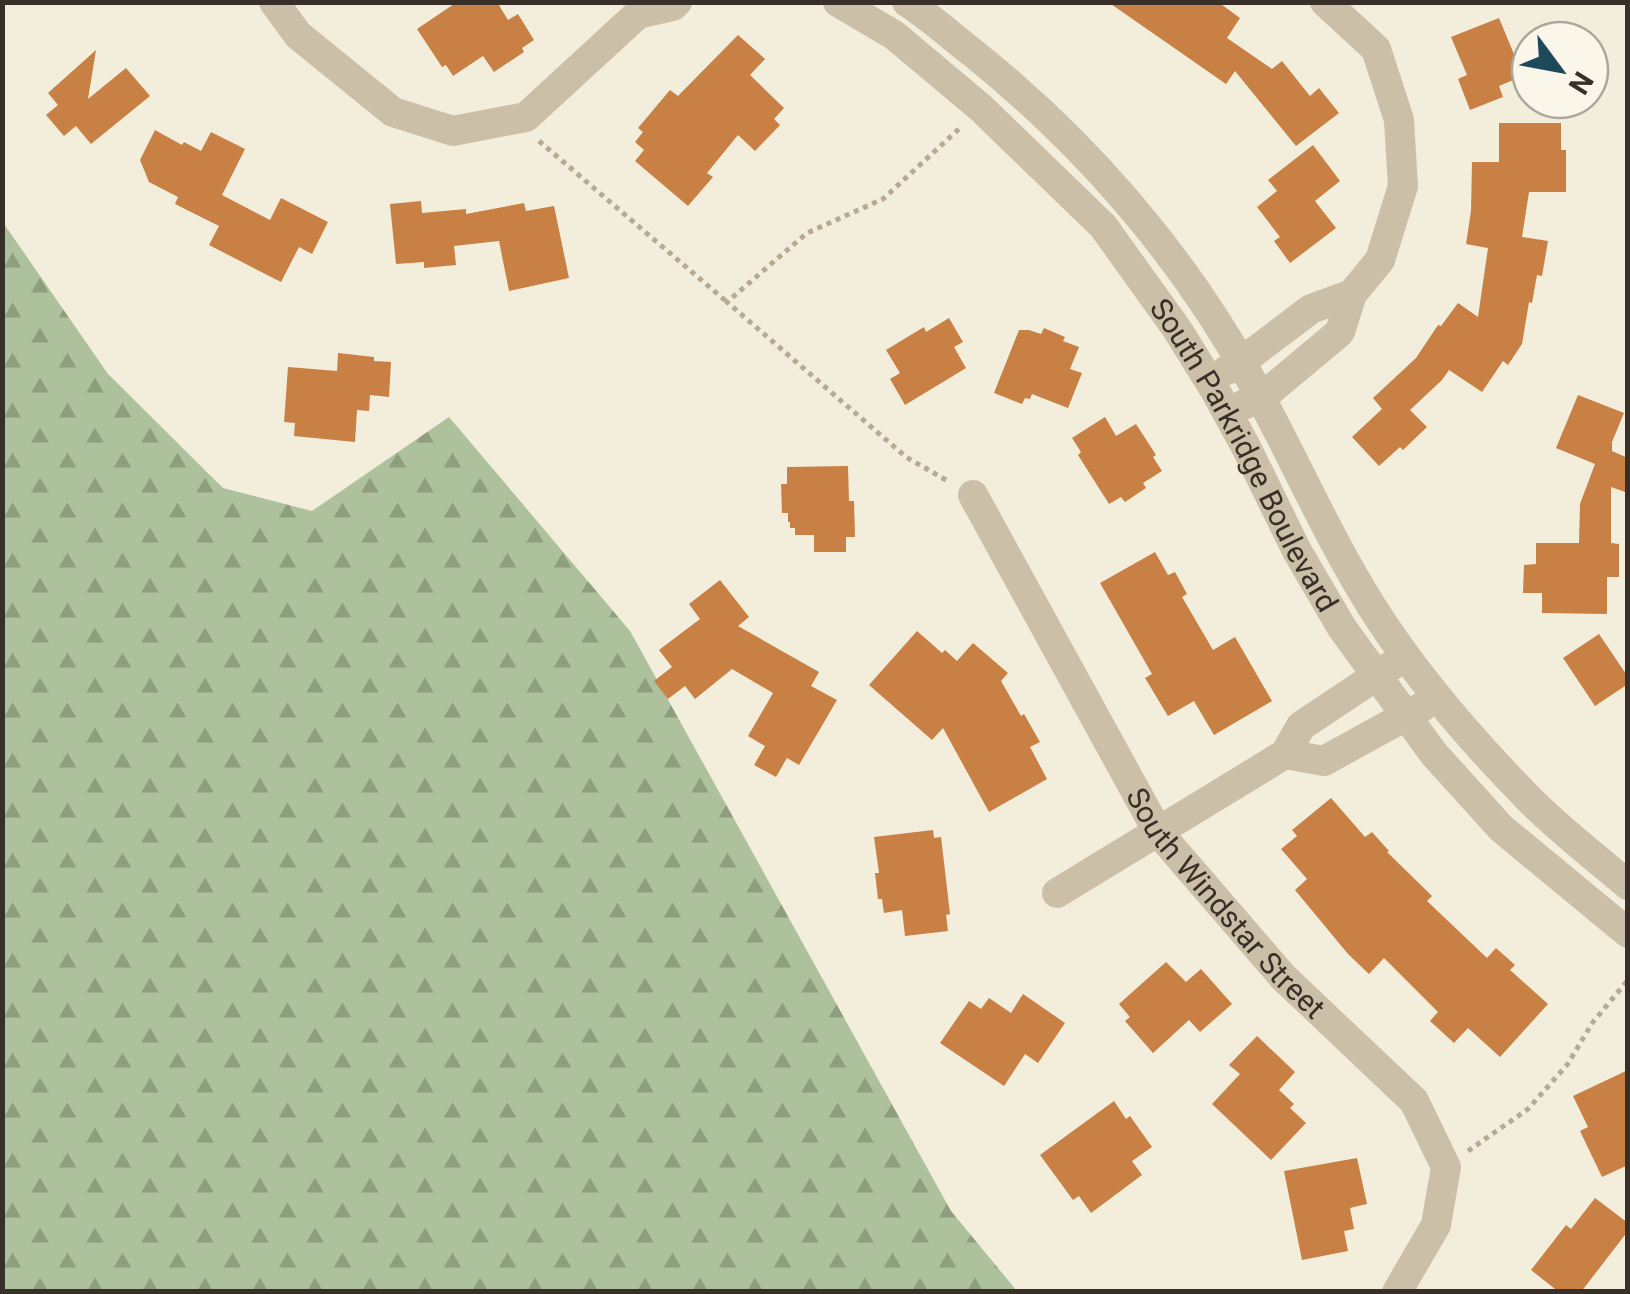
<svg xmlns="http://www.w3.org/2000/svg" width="1630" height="1294" font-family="Roboto,sans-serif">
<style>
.forest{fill:url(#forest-firs)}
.building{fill:#c88045}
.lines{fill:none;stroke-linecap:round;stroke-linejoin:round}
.path{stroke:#b7aa92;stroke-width:5;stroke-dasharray:5 5;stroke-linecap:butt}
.minor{stroke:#cbbfa8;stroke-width:30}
.labels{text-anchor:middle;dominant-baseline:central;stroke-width:8;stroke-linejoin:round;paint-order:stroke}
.street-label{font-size:30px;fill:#383028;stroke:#faf6e9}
</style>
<defs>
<pattern id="forest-firs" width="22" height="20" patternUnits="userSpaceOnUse" patternTransform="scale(2.5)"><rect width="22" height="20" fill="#adc29c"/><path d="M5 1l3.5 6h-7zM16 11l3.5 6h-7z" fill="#8e9e7f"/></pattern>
</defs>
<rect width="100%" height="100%" fill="#f3eddc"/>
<path class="forest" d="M2,221L108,374L223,488L312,511L449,417L630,631L951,1211L1017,1291H3Z"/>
<g class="building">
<path d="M457,2H497L508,20L518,14L534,40L522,48L524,52L494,72L483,56L453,76L446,65L442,67L417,29Z"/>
<path d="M1108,2H1218L1240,18L1227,38L1272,69L1282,61L1310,96L1319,88L1339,113L1296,146L1235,71L1226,84Z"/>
<path d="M1499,18L1523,76L1499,86L1503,97L1470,110L1458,79L1467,75L1451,37Z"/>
<path d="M738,35L765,59L750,75L784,108L774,119L780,125L755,151L738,135L707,173L713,177L688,206L635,161L644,150L635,142L643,132L638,128L670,90L678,96Z"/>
<path d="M96,50L88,99L126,68L150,96L91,144L76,126L64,136L46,115L58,105L48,93Z"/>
<path d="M1499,123H1561V150H1566V192H1529L1522,237L1548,241L1542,276L1537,275L1532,303L1529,302L1522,344L1508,365L1503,361L1482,392L1449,370L1442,380L1410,410L1427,427L1403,450L1400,447L1379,466L1352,437L1382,409L1373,398L1416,358L1438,325L1441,326L1458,303L1478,317L1488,248L1466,244L1471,211L1472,162H1499Z"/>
<path d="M155,130L182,145L184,142L201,151L211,132L245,149L222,195L270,220L281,198L328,222L312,254L299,247L281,282L209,245L219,226L175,204L178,197L149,182L140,160Z"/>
<path d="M1313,145L1340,181L1315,201L1336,228L1290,263L1274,241L1280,237L1257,207L1277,191L1268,180Z"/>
<path d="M421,201L422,213L466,209V214L524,203L526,211L554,206L569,278L509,291L499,241L454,246L456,265L424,268V262L396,264L390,204Z"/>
<path d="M949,318L963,342L954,347L966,368L905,405L890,379L900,373L886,350L924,327L926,332Z"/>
<path d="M1044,328L1065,337L1063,341L1079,347L1070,369L1082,373L1068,408L1032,394L1030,399L1025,398L1022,404L994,393L1019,330H1029L1041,334Z"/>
<path d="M338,353L374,357V361L391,362L389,397L370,395L369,411L357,410L355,442L294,436L295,423L284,422L288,367L337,371Z"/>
<path d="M1578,395L1624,413L1612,442V451L1628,458V493L1611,487V543L1619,544V577H1607V614L1542,613V593H1523L1524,565L1536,564V543H1579L1580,504L1595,464L1556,448Z"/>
<path d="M1105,417L1116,436L1136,424L1156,455L1153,457L1162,471L1143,483L1146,488L1125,502L1121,497L1109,504L1078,455L1081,452L1072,438Z"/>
<path d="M848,466L849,501H854L855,537H846V552H814V535H795V528H790V522H788V513H782L781,484H787V467Z"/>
<path d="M1155,552L1168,575L1175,572L1187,594L1182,597L1213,650L1235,637L1272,701L1214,735L1194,701L1168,716L1145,678L1152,674L1100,583Z"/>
<path d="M720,580L749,617L738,626L819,672L811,686L837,700L799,765L787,758L776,777L754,765L765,746L748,736L773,693L732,669L695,699L685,686L668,699L654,681L672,667L659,650L700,619L689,604Z"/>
<path d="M917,631L942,653L945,650L957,661L973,643L1008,673L1001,681L1021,716L1024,714L1040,742L1030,747L1047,779L989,812L943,728L932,740L869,685Z"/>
<path d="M1599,634L1628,677V684L1595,706L1563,658Z"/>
<path d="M1331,798L1365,837L1372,832L1389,851L1387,852L1432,896L1427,901L1487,958L1496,948L1515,965L1510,970L1548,1004L1500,1057L1468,1028L1454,1043L1430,1021L1438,1012L1384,958L1369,974L1348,954L1295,890L1307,879L1281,849L1297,836L1292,830Z"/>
<path d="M933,830L934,838L941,837L950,914L946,915L948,931L905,936L902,910L884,913L882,899H878L875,873H879L874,837Z"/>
<path d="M1166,962L1186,982L1201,969L1232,1004L1200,1032L1189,1020L1153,1053L1125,1021L1130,1017L1119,1004Z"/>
<path d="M1023,994L1065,1023L1038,1063L1025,1054L1004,1086L940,1043L969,1001L981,1009L989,998L1011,1013Z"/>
<path d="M1257,1036L1295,1072L1279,1090L1294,1104L1290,1108L1306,1123L1271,1160L1212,1104L1240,1074L1229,1065Z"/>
<path d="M1628,1070V1165L1602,1177L1580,1131L1588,1127L1573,1096Z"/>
<path d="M1114,1101L1126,1119L1130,1116L1152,1147L1132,1161L1142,1175L1091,1213L1079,1196L1073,1200L1040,1155Z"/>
<path d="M1357,1158L1367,1204L1350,1208L1354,1229L1344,1231L1348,1251L1302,1260L1284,1171Z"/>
<path d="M1595,1198L1628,1223V1231L1581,1292H1559L1531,1270L1566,1225L1571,1229Z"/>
</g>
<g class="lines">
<g class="path">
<path d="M539,141L727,302"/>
<path d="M946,480L906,457L727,302L807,233L883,199L961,127"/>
<path d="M1468,1151L1528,1109L1567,1065L1593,1022L1628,980"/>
</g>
<g class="minor">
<path d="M274,2L298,35L393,112L453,131L526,117L638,14L673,6L677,2"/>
<path id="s1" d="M838,2L894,35L981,108L1103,226L1177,329L1216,392L1246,447L1297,551L1342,628L1434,754L1501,828L1628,933"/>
<path d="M907,2C930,17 951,36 973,53C1085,143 1182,254 1251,380C1293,455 1326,534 1372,607C1416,677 1472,741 1530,800C1560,830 1595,857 1628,885"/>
<path d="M1227,370L1241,362L1311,309L1352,294"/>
<path d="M1243,405L1261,398L1340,332L1352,294L1380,260L1403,186L1399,120L1376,49L1325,2"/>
<path id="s2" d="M973,495L1158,832L1283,977L1414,1101L1446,1167L1436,1225L1397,1292"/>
<path d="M1285,754L1324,761L1422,707"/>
<path d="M1057,893L1285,754L1301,726L1391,666"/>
</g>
</g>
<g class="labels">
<g class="street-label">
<text stroke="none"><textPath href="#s1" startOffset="618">South Parkridge Boulevard</textPath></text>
<text stroke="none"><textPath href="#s2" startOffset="482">South Windstar Street</textPath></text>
</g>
</g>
<rect width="1630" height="1294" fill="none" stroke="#383028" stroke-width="10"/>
<g transform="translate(1560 70) rotate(122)"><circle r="48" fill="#faf6e9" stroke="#aca79c" stroke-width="2.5"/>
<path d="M0-8L18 38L0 25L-18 38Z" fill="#1d495a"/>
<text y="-15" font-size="28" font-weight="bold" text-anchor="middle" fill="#383028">N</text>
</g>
</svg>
